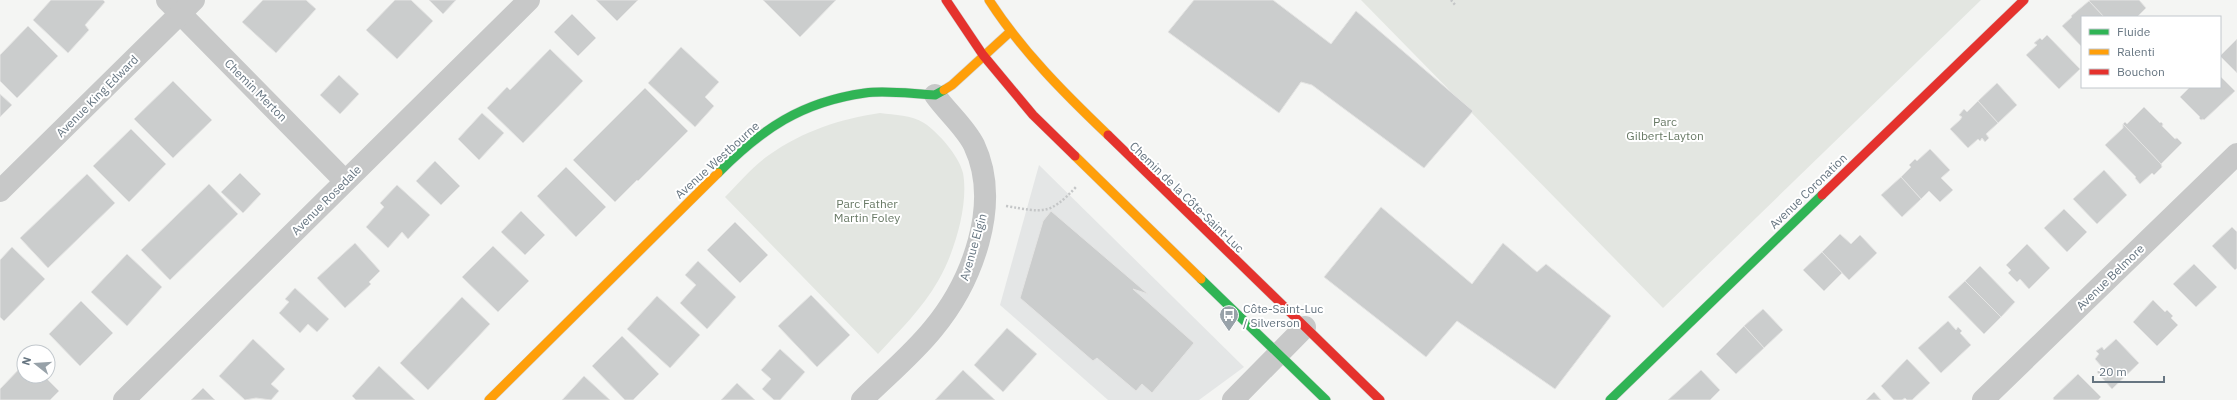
<svg xmlns="http://www.w3.org/2000/svg" width="2237" height="400" font-family="'IBM Plex Sans',sans-serif">
<style>
.built{fill:#e4e6e6}
.green{fill:#e3e6e1}
.building{fill:#cbcdcd;stroke:#e4e4e3}
.lines{fill:none;stroke-linecap:round;stroke-linejoin:round}
.fast-casing{stroke:#d1d2d2;stroke-width:10}
.slow-casing{stroke:#d1d2d2;stroke-width:10}
.jam-casing{stroke:#d1d2d2;stroke-width:10}
.path{stroke:#c4c6c7;stroke-width:2.5;stroke-dasharray:2 2;stroke-linecap:butt}
.street{stroke:#c7c8c8;stroke-width:22}
.fast{stroke:#30b455;stroke-width:9}
.slow{stroke:#ff9f0a;stroke-width:9}
.jam{stroke:#e5322d;stroke-width:9}
.labels{text-anchor:middle;dominant-baseline:central;stroke-width:4;stroke-linejoin:round;paint-order:stroke}
.street-label{font-size:12px;fill:#667581;stroke:#fff}
.park-label{font-size:12px;fill:#687965;stroke:#fff}
.poi-label{font-size:12px;fill:#667581;stroke:#fff;text-anchor:start}
</style>
<rect width="100%" height="100%" fill="#f4f5f3"/>
<path class="built" d="M1039,165L1244,367L1199,400H1108L1000,305Z"/>
<g class="green">
<path d="M1361,0H1981L1663,308Z"/>
<path d="M880,113C895,115 911,115 924,123C938,132 959,156 963,173C969,205 954,254 938,281C922,309 899,331 878,354L725,197C739,183 753,166 769,155C803,131 840,119 880,113Z"/>
</g>
<g class="building">
<path d="M51,0H103L105,2L85,25L89,30L68,53L33,20Z"/>
<path d="M263,0H306L316,9L276,53L242,22Z"/>
<path d="M395,0H411L433,21L397,59L366,30Z"/>
<path d="M429,0H456L443,14Z"/>
<path d="M596,0H638L617,21Z"/>
<path d="M763,0H836L800,37Z"/>
<path d="M1194,0H1273L1331,44L1356,11L1473,111L1424,168L1312,85L1301,82L1279,113L1168,32Z"/>
<path d="M2090,0H2139L2146,8L2137,17H2104L2089,1Z"/>
<path d="M2089,1L2104,17H2082V47L2062,26L2072,17L2071,16Z"/>
<path d="M572,14L596,38L578,56L554,32Z"/>
<path d="M28,26L58,56L17,98L0,81V55Z"/>
<path d="M2047,35L2080,69L2059,89L2026,55L2037,45L2034,43L2040,38L2042,40Z"/>
<path d="M2237,39V73L2220,56Z"/>
<path d="M681,47L719,82L705,97L714,106L695,127L648,83Z"/>
<path d="M550,49L583,81L523,143L487,108L507,87L510,90Z"/>
<path d="M339,75L359,94L340,114L320,95Z"/>
<path d="M2220,76L2235,91L2204,120L2203,119L2201,120L2199,118L2200,117L2180,97L2190,87H2220Z"/>
<path d="M173,81L212,120L173,158L134,119Z"/>
<path d="M1997,83L2017,105L1998,123L1978,101Z"/>
<path d="M645,88L688,131L638,181L637,180L615,202L573,160Z"/>
<path d="M0,94L12,105L0,117Z"/>
<path d="M1978,101L1998,123L1986,134L1989,138L1985,142L1982,138L1980,141L1978,139L1968,148L1950,129L1960,120L1962,117L1959,115L1964,109L1967,112Z"/>
<path d="M2144,107L2160,123L2161,122L2163,124L2162,126L2175,139L2177,138L2182,143L2161,164L2123,124L2125,122L2127,124Z"/>
<path d="M482,113L504,133L479,160L458,139Z"/>
<path d="M2123,124L2161,164L2162,167L2154,175L2152,173L2140,184L2135,178L2136,177L2105,145L2123,128Z"/>
<path d="M131,129L166,164L129,202L93,166Z"/>
<path d="M1930,149L1950,170L1941,178L1953,190L1940,202L1929,191L1921,199L1901,177L1911,167L1909,165L1915,159L1917,161Z"/>
<path d="M435,161L460,186L441,205L416,181Z"/>
<path d="M566,167L606,207L576,237L537,196Z"/>
<path d="M2104,170L2127,195L2097,224L2073,199Z"/>
<path d="M240,173L261,194L243,213L221,192Z"/>
<path d="M87,174L115,203L48,268L20,238Z"/>
<path d="M1901,177L1921,199L1902,217L1881,195Z"/>
<path d="M209,184L238,214L170,280L141,250Z"/>
<path d="M397,185L430,215L408,239L402,232L388,248L366,227L384,207L380,203Z"/>
<path d="M1381,207L1472,284L1503,243L1537,272L1546,264L1611,316L1555,389L1457,321L1426,357L1324,277Z"/>
<path d="M2064,209L2087,232L2067,252L2044,228Z"/>
<path d="M521,211L545,235L525,255L501,232Z"/>
<path d="M1051,211L1148,294L1133,289L1194,343L1152,393L1142,384L1136,391L1097,358L1093,361L1020,298L1043,221Z"/>
<path d="M735,222L768,255L740,283L707,250Z"/>
<path d="M2232,227L2237,232V268L2235,270L2212,246Z"/>
<path d="M1840,234L1851,244L1860,235L1877,253L1849,280L1822,252Z"/>
<path d="M355,243L380,271L369,282L371,284L345,308L317,278Z"/>
<path d="M2027,244L2050,268L2029,289L2020,279L2017,282L2008,273L2011,270L2006,265Z"/>
<path d="M493,246L529,281L498,312L462,277Z"/>
<path d="M12,247L45,279L4,321L0,317V260Z"/>
<path d="M1822,252L1842,273L1824,291L1803,270Z"/>
<path d="M127,254L162,287L127,326L91,292Z"/>
<path d="M698,261L736,297L707,329L680,303L696,285L685,275Z"/>
<path d="M2194,264L2217,287L2196,307L2173,284Z"/>
<path d="M1980,266L2015,302L2001,317L1965,281Z"/>
<path d="M1965,281L2001,317L1984,334L1948,297Z"/>
<path d="M295,288L329,319L317,332L308,324L300,333L279,313L289,302L285,299Z"/>
<path d="M811,295L850,335L817,367L778,326Z"/>
<path d="M657,296L700,335L670,368L627,329Z"/>
<path d="M462,297L490,324L428,390L400,363Z"/>
<path d="M2153,300L2165,312L2167,310L2173,316L2171,318L2178,325L2157,346L2133,322Z"/>
<path d="M81,301L113,333L80,366L49,334Z"/>
<path d="M1763,309L1783,330L1764,348L1744,326Z"/>
<path d="M1948,321L1956,330L1958,327L1962,331L1960,333L1971,345L1941,373L1918,348Z"/>
<path d="M1744,326L1764,348L1736,374L1716,354Z"/>
<path d="M1007,328L1037,354L1003,392L974,365Z"/>
<path d="M622,336L659,374L633,400H625L592,366Z"/>
<path d="M253,339L285,369L271,384L279,391L271,400L256,398L245,400L219,376Z"/>
<path d="M2116,339L2139,363L2112,389L2097,372L2102,367L2095,359L2099,354L2096,351L2102,347L2104,350Z"/>
<path d="M780,349L805,372L780,400H774L762,389L771,379L761,370Z"/>
<path d="M1907,359L1930,383L1912,400H1907L1905,398L1902,400H1894L1881,386Z"/>
<path d="M24,364V376H44L59,391L50,400H0V389Z"/>
<path d="M379,366L415,400H356L352,396Z"/>
<path d="M963,370L995,400H935Z"/>
<path d="M1701,370L1720,390L1710,400H1668Z"/>
<path d="M2078,374L2101,397L2098,400H2054L2053,398Z"/>
<path d="M584,376L610,400H562Z"/>
<path d="M737,383L755,400H721Z"/>
<path d="M203,388L215,400H191Z"/>
<path d="M1874,392L1881,400H1866Z"/>
</g>
<g class="lines">
<defs>
<g id="fast">
<path d="M718,173C762,129 801,102 865,93C887,90 912,94 935,95L944,90"/>
<path d="M1201,279L1326,400"/>
<path d="M1610,400L1822,195"/>
</g>
<g id="slow">
<path d="M989,0C1022,51 1064,93 1108,135"/>
<path d="M944,90L952,85L1010,32"/>
<path d="M1075,156L1201,279"/>
<path d="M489,400L718,173"/>
</g>
<g id="jam">
<path d="M946,0L983,55L1033,115L1075,156"/>
<path d="M1108,135L1380,400"/>
<path d="M1822,195L2024,0"/>
</g>
</defs>
<use href="#fast" class="fast-casing"/>
<use href="#slow" class="slow-casing"/>
<use href="#jam" class="jam-casing"/>
<g class="path">
<path d="M1451,0L1456,6"/>
<path d="M1006,206C1043,212 1049,216 1076,187"/>
</g>
<g class="street">
<path d="M167,0L345,181"/>
<path d="M0,191L194,0"/>
<path d="M124,400L529,0"/>
<path d="M862,400C885,377 912,355 933,329C972,282 1002,204 974,145C965,127 947,112 935,95"/>
<path d="M1233,400L1305,327"/>
<path d="M1983,400L2237,154"/>
</g>
<use href="#fast" class="fast"/>
<use href="#slow" class="slow"/>
<use href="#jam" class="jam"/>
</g>
<defs>
<symbol id="bus-pin" viewBox="-11 -11 22 30"><path d="M0 17L-7.5 6A9.5 9.5 0 1 1 7.5 6Z" fill="#98a2a9" stroke="#fff"/><path d="M-5-6H5V4H4V6H2V4H-2V6H-4V4H-5ZM-3.5-4V0h7V-4ZM-3.5 1.2v1.5H-2V1.2ZM2 1.2v1.5H3.5V1.2Z" fill="#fff"/></symbol>
</defs>
<g fill-rule="evenodd">
<use href="#bus-pin" x="1218" y="304" width="22" height="30"/>
</g>
<g class="labels">
<g class="street-label">
<text transform="translate(256 90) rotate(45)">Chemin Merton</text>
<text transform="translate(97 96) rotate(-45)">Avenue King Edward</text>
<text transform="translate(717 160) rotate(-42)">Avenue Westbourne</text>
<text transform="translate(1808 191) rotate(-44)">Avenue Coronation</text>
<text transform="translate(1187 197) rotate(44)">Chemin de la Côte-Saint-Luc</text>
<text transform="translate(326 200) rotate(-45)">Avenue Rosedale</text>
<text transform="translate(973 247) rotate(-74)">Avenue Elgin</text>
<text transform="translate(2110 277) rotate(-44)">Avenue Belmore</text>
</g>
<g class="park-label">
<text x="1665" y="121">Parc<tspan x="1665" dy="14">Gilbert-Layton</tspan></text>
<text x="867" y="203">Parc Father<tspan x="867" dy="14">Martin Foley</tspan></text>
</g>
<g class="poi-label">
<text x="1243" y="308">Côte-Saint-Luc<tspan x="1243" dy="14">/ Silverson</tspan></text>
</g>
</g>
<rect x="2081" y="16" width="140" height="72" fill="#ffffff" stroke="#c2c8cd"/>
<rect x="2089" y="29" width="20" height="6" fill="#30b455" stroke="#c2c8cd"/>
<text x="2117" y="36" font-size="12" fill="#667581">Fluide</text>
<rect x="2089" y="49" width="20" height="6" fill="#ff9f0a" stroke="#c2c8cd"/>
<text x="2117" y="56" font-size="12" fill="#667581">Ralenti</text>
<rect x="2089" y="69" width="20" height="6" fill="#e5322d" stroke="#c2c8cd"/>
<text x="2117" y="76" font-size="12" fill="#667581">Bouchon</text>
<g transform="translate(36 364) rotate(287)"><circle r="19" fill="#ffffff" stroke="#c2c8cd"/>
<path d="M0-3L7 15L0 10L-7 15Z" fill="#98a2a9"/>
<text y="-6" font-size="11" font-weight="bold" text-anchor="middle" fill="#667581">N</text>
</g>
<path d="M2093 376v6h71v-6" fill="none" stroke="#667581" stroke-width="2"/>
<text x="2099" y="376" font-size="12" fill="#667581" stroke="#ffffff" stroke-width="3" paint-order="stroke">20 m</text>
</svg>
